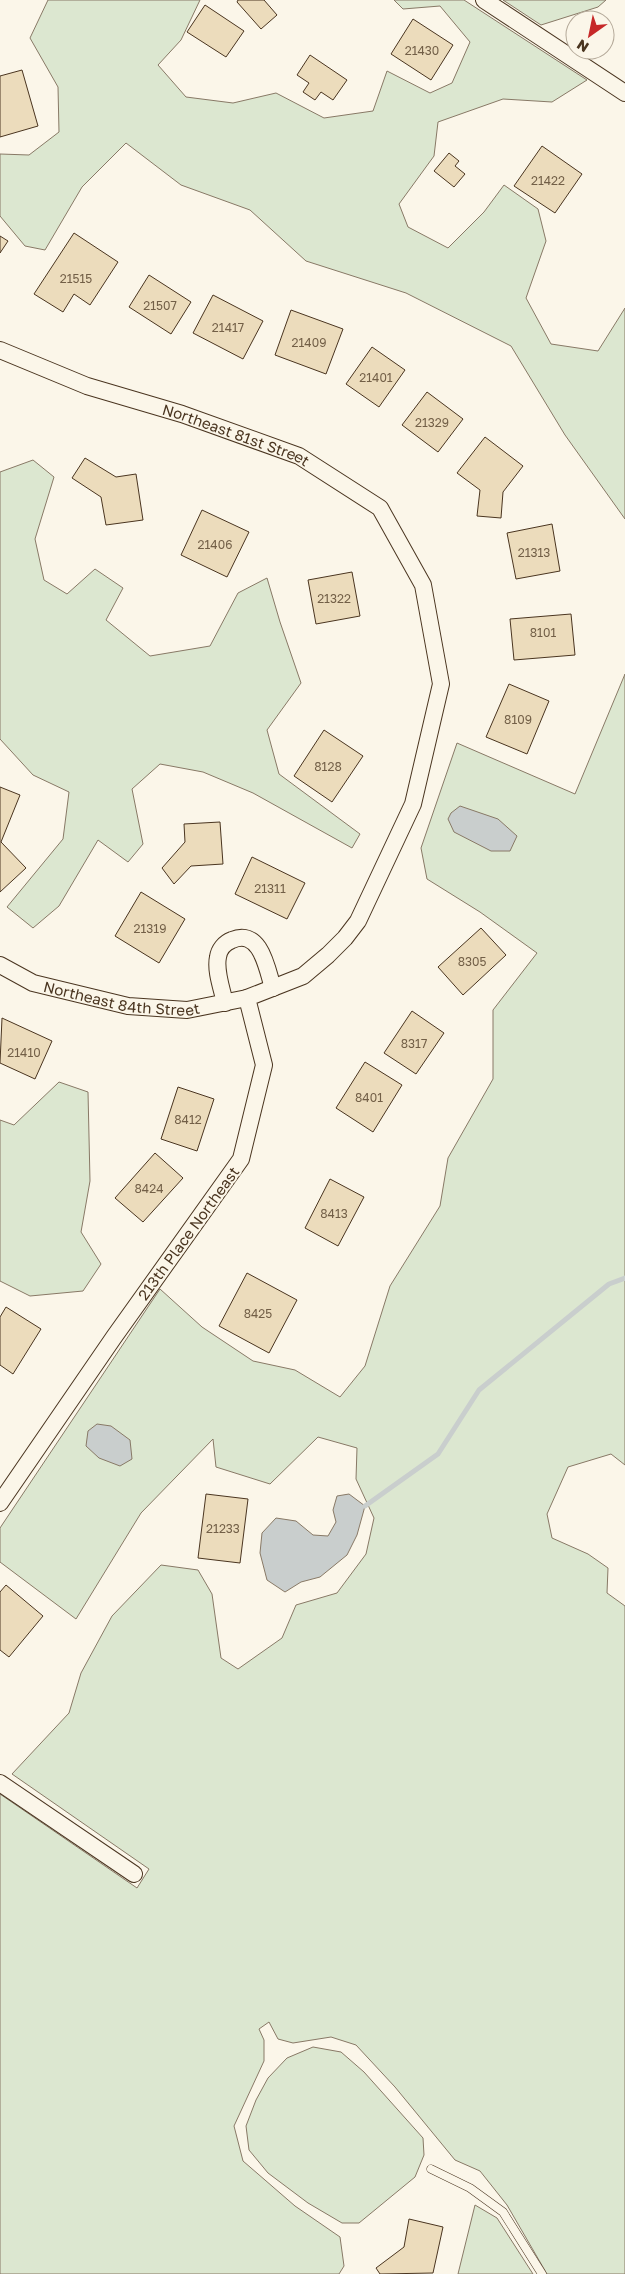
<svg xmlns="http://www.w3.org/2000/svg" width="625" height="2274" font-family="'Golos Text',sans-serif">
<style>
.green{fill:#dce7d0;stroke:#887966}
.water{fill:#c9cecd;stroke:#887966}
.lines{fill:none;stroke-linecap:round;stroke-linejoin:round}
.stream{stroke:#c9cecd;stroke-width:5}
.building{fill:#ecdcbc;stroke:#4a3520}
.service-casing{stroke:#4a3520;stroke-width:9}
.minor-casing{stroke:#4a3520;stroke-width:18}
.service{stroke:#fbf6e9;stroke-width:8}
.minor{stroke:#fbf6e9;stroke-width:16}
.labels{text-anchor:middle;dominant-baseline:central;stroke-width:4;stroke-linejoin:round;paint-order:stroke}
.number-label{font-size:12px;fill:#725f47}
.street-label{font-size:15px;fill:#4a3520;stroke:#fbf6e9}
</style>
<rect width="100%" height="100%" fill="#fbf6e9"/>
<g class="green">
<path d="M48,0H200L181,40L158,65L186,97L233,103L276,93L324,118L373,111L387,71L430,93L452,83L470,42L440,6L403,9L394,0H464L587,80L552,102L503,99L438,122L434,156L399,204L408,227L448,248L484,212L504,185L538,209L546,241L526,298L551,344L598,351L625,308V519L565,435L511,346L406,293L306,261L250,210L181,185L126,143L82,187L45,250L25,246L0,216V154L29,155L59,132L58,87L30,38Z"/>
<path d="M503,0H606L598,7L541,25Z"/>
<path d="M33,460L54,477L35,539L44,580L67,594L95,569L123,588L106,620L150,656L210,646L238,593L267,578L280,622L301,683L267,730L279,774L360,834L352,848L253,793L203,772L160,764L132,789L143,844L128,862L98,840L59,906L33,928L7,907L63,839L69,792L33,775L0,739V472Z"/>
<path d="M625,674V1465L611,1454L568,1467L547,1514L552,1538L588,1554L608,1568L607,1593L625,1606V2274H547L507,2205L480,2171L455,2160L395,2087L356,2045L331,2037L293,2043L278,2039L269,2022L259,2029L264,2040V2061L234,2126L243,2161L295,2206L340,2237L344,2266L339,2274H0V1794L137,1888L149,1869L12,1774L69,1713L81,1673L112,1616L161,1565L198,1570L212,1594L221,1658L238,1669L282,1638L296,1605L337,1593L366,1554L374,1518L356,1479L357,1448L318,1437L270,1484L216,1467L213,1439L141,1513L76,1619L0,1562V1528L160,1289L202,1327L253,1361L295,1370L340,1397L365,1366L390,1286L440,1206L448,1158L493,1079V1010L537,953L480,912L427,879L421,848L457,743L575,794Z"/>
<path d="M59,1082L88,1092L90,1181L81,1232L101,1264L83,1291L30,1296L0,1281V1120L14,1125Z"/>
<path d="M313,2047L341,2052L364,2072L423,2138L424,2155L415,2177L359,2223H342L308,2203L268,2173L249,2150L246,2126L256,2100L268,2078L287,2058Z"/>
<path d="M475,2205L497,2218L533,2274H458Z"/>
</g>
<g class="water">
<path d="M460,806L498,819L517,836L510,851H491L454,832L448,819L451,813Z"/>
<path d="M97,1424L111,1426L130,1440L132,1459L120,1466L99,1458L86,1446L88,1431Z"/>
<path d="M349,1494L365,1506L357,1535L347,1555L320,1577L301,1582L285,1592L267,1580L260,1553L262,1533L276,1518L296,1521L313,1535L328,1536L336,1522L333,1510L337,1496Z"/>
</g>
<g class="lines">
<path class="stream" d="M365,1506L438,1454L479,1390L609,1284L625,1278"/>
</g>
<g class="building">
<path d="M238,0H264L277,15L261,29L237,2Z"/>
<path d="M205,5L244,31L226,57L187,32Z"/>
<path d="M413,19L453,45L431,80L391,54Z"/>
<path d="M310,55L347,80L333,100L321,92L315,100L303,92L309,83L297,75Z"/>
<path d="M22,70L38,126L0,137V76Z"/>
<path d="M542,146L582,174L555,213L514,186Z"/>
<path d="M449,153L459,161L455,166L465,174L454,187L434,171Z"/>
<path d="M74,233L118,262L90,305L74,294L63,312L34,294Z"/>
<path d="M0,236L8,241L0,253Z"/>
<path d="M149,275L191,302L171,334L129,307Z"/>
<path d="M213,295L263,321L243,359L193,333Z"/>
<path d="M291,310L343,329L326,374L275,355Z"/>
<path d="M372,347L405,370L379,407L346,384Z"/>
<path d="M427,392L463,419L438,452L402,425Z"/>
<path d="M485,437L523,466L503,492L501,518L477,516L480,490L457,473Z"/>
<path d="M85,458L116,477L136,474L143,520L106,525L101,497L72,478Z"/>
<path d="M202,510L249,532L227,577L181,555Z"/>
<path d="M552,524L560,571L516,579L507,533Z"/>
<path d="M352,572L360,616L316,624L308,580Z"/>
<path d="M571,614L575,655L514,660L510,619Z"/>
<path d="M509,684L549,701L527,754L486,737Z"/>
<path d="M324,730L363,756L332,802L294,776Z"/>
<path d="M0,787L20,795L1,842L26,868L0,892Z"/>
<path d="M220,822L223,864L191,866L174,884L162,868L185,842L184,824Z"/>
<path d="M252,857L305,883L287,919L235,894Z"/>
<path d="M141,892L185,919L159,963L115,936Z"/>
<path d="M481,928L506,955L463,995L438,967Z"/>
<path d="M412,1011L444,1033L416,1074L384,1053Z"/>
<path d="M2,1018L52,1041L35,1079L0,1063Z"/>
<path d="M365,1062L402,1085L373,1132L336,1108Z"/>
<path d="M178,1087L214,1099L197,1151L161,1139Z"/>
<path d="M155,1153L183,1178L143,1222L115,1198Z"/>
<path d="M330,1179L364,1197L338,1246L305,1228Z"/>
<path d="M247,1273L297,1300L269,1353L219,1326Z"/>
<path d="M6,1307L41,1329L13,1374L0,1365V1317Z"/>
<path d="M206,1494L248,1499L240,1563L198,1558Z"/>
<path d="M6,1585L43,1616L9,1657L0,1650V1592Z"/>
<path d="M409,2219L443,2227L433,2273L380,2274L376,2268L404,2247Z"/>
</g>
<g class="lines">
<defs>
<path id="service" d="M431,2169L470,2188L503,2212L542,2274"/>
<g id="minor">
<path d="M484,0L625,93"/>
<path id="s1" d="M0,350L87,386L182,414L299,456L380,508L423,585L441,684L413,804L358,921L345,938L328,955L303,976L247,998L264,1065L241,1159L114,1337L0,1503"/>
<path id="s2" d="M0,965L33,983L128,1006L187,1010L247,998"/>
<path d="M225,1003C222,989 215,971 218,957C219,950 224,943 232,940C261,928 267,969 273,988"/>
<path d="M0,1783L134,1874"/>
</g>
</defs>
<use href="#service" class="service-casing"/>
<use href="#minor" class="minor-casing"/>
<use href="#service" class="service"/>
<use href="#minor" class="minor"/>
</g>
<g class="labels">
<g class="number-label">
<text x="422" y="50">21430</text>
<text x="548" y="180">21422</text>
<text x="76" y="278">21515</text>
<text x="160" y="305">21507</text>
<text x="228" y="327">21417</text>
<text x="309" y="342">21409</text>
<text x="376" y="377">21401</text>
<text x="432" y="422">21329</text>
<text x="215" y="544">21406</text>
<text x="534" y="552">21313</text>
<text x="334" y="598">21322</text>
<text x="543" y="632">8101</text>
<text x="518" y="719">8109</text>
<text x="328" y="766">8128</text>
<text x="270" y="888">21311</text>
<text x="150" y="928">21319</text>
<text x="472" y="961">8305</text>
<text x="414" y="1043">8317</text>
<text x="24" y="1052">21410</text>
<text x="369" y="1097">8401</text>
<text x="188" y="1119">8412</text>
<text x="149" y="1188">8424</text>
<text x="334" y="1213">8413</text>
<text x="258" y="1313">8425</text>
<text x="223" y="1528">21233</text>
</g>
<g class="street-label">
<text stroke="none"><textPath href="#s1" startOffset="251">Northeast 81st Street</textPath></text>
<text stroke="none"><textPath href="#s2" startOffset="128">Northeast 84th Street</textPath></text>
<text transform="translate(188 1233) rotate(-54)">213th Place Northeast</text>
</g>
</g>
<g transform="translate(590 35) rotate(213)"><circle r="24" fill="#fbf6e9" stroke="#b4a999"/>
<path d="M0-4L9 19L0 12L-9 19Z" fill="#c62828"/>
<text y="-8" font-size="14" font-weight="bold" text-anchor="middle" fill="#4a3520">N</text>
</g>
</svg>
